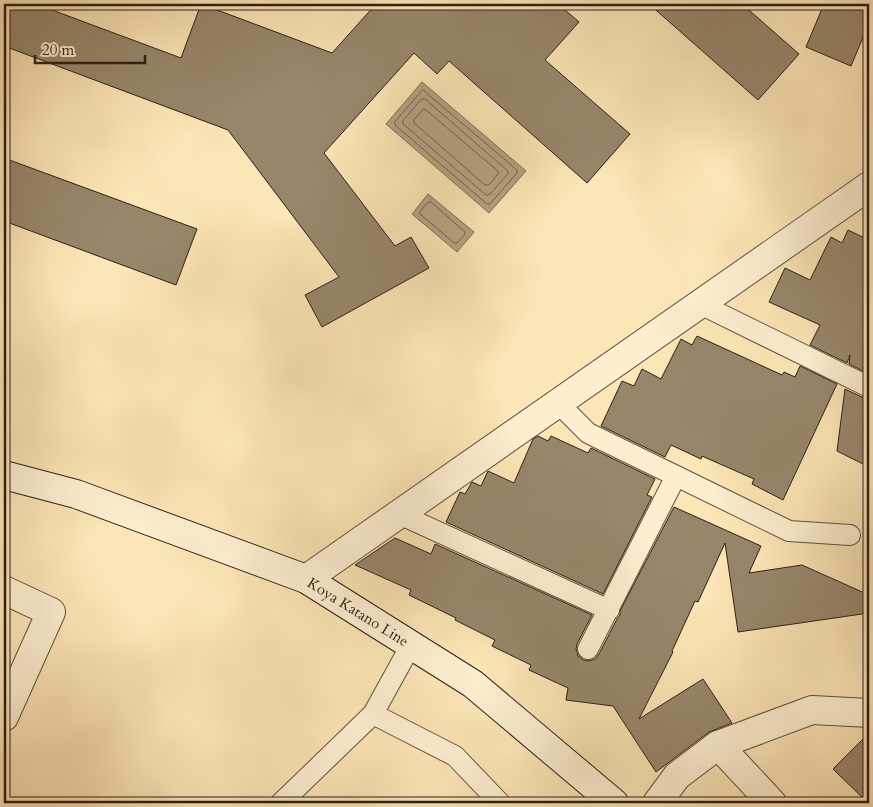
<svg xmlns="http://www.w3.org/2000/svg" width="873" height="807" font-family="Cardo,serif">
<style>
.water{fill:#b5a281;stroke:#7e6e57}
.lines{fill:none;stroke-linecap:round;stroke-linejoin:round}
.shore{stroke:#70604d;stroke-width:1}
.building{fill:#98866b;stroke:#2c1f19}
.service-casing{stroke:#605040;stroke-width:22}
.minor-casing{stroke:#605040;stroke-width:30}
.secondary-casing{stroke:#2c1f19;stroke-width:30}
.service{stroke:#fdeed0;stroke-width:20}
.minor{stroke:#fdeed0;stroke-width:28}
.secondary{stroke:#fdeed0;stroke-width:28}
.labels{text-anchor:middle;dominant-baseline:central;stroke-width:4;stroke-linejoin:round;paint-order:stroke}
.street-label{font-size:15px;fill:#2c1f19;stroke:#fdeed0}
</style>
<rect width="100%" height="100%" fill="#fce5b6"/>
<filter id="stains"><feTurbulence type="fractalNoise" baseFrequency=".004" numOctaves="4"/><feColorMatrix values="0 0 0 0 .2 0 0 0 0 .09 0 0 0 0 .02 0 0 0 .5 -.17"/></filter>
<radialGradient id="worn" r=".72"><stop offset=".6" stop-color="#630" stop-opacity="0"/><stop offset="1" stop-color="#630" stop-opacity=".3"/></radialGradient>
<g class="water">
<path d="M422,82L526,171L489,213L386,124Z"/>
<path d="M428,194L474,232L457,252L412,214Z"/>
</g>
<g class="lines">
<g class="shore">
<path d="M423,90L517,170V173L490,204H487L395,125V122Z"/>
<path d="M422,99H425L508,171V174L489,195H486L403,124V121Z"/>
<path d="M424,109L426,110L498,171V174L489,185H485L414,123V120Z"/>
<path d="M431,202L465,232V234L457,243H454L420,214V212L427,203Z"/>
</g>
</g>
<g class="building">
<path d="M4,4H36L181,58L201,4L332,53L376,4H558L579,22L545,60L630,134L587,183L449,61L437,74L414,53L324,153L395,246L411,237L429,268L322,327L305,295L339,277L228,130L4,46Z"/>
<path d="M649,4H742L799,54L758,100Z"/>
<path d="M824,4H869V23L851,66L806,47Z"/>
<path d="M4,158L197,229L176,285L4,221Z"/>
<path d="M848,230L869,240V374L849,364L850,355L847,363L810,345L820,325L769,302L785,268L810,280L831,237L842,243Z"/>
<path d="M697,336L782,375L784,372L795,377L800,366L837,384L783,500L752,484L754,479L702,456L701,459L671,445L665,457L601,426L622,381L634,386L642,369L661,379L681,339L692,345Z"/>
<path d="M845,389L864,398L869,399V467L837,451Z"/>
<path d="M538,436L548,441L551,436L588,453L591,448L655,479L647,495L652,497L603,594L446,522L460,492L465,494L472,482L481,486L488,471L514,483L533,439Z"/>
<path d="M674,507L761,546L749,573L802,565L869,595V613L738,632L725,543L698,602L695,601L672,651L673,652L639,719L703,679L732,723L709,732L656,772L613,706L566,700L568,688L529,670L531,665L492,646L495,640L455,620L456,618L409,595L411,590L355,565L395,538L431,554L435,544L592,615L577,644L576,649L578,656L583,660L589,661L595,659L599,654L617,619L620,615V611Z"/>
<path d="M869,733V803H868L833,769Z"/>
</g>
<g class="lines">
<defs>
<g id="service">
<path d="M700,304L869,387"/>
<path d="M558,403L588,433L789,531L850,535"/>
<path d="M399,514L609,610"/>
<path d="M588,649L676,476"/>
<path d="M373,714L455,756L500,803"/>
<path d="M281,803L373,714L411,645"/>
</g>
<g id="minor">
<path d="M306,579L869,186"/>
<path d="M4,590L51,612L4,717"/>
<path d="M718,745L772,803"/>
<path d="M657,803L677,776L718,745L812,710L869,713"/>
</g>
<path id="secondary" d="M4,475L76,494L306,579L473,684L614,803"/>
</defs>
<use href="#service" class="service-casing"/>
<use href="#minor" class="minor-casing"/>
<use href="#secondary" class="secondary-casing"/>
<use href="#service" class="service"/>
<use href="#minor" class="minor"/>
<use href="#secondary" class="secondary"/>
</g>
<g class="labels">
<g class="street-label">
<text transform="translate(358 612) rotate(32)">Koya Katano Line</text>
</g>
</g>
<rect width="873" height="807" fill="none" stroke="#fce5b6" stroke-width="20"/>
<rect x="5" y="5" width="863" height="797" fill="none" stroke="#2c1f19" stroke-width="2.5"/>
<rect x="10" y="10" width="853" height="787" fill="none" stroke="#2c1f19"/>
<path d="M35 55v8h110v-8" fill="none" stroke="#2c1f19" stroke-width="2.5"/>
<text x="42" y="55" font-size="15" fill="#2c1f19" stroke="#fdeed0" stroke-width="4" paint-order="stroke">20 m</text>
<rect width="100%" height="100%" filter="url(#stains)"/>
<rect width="100%" height="100%" fill="url(#worn)"/>
</svg>
